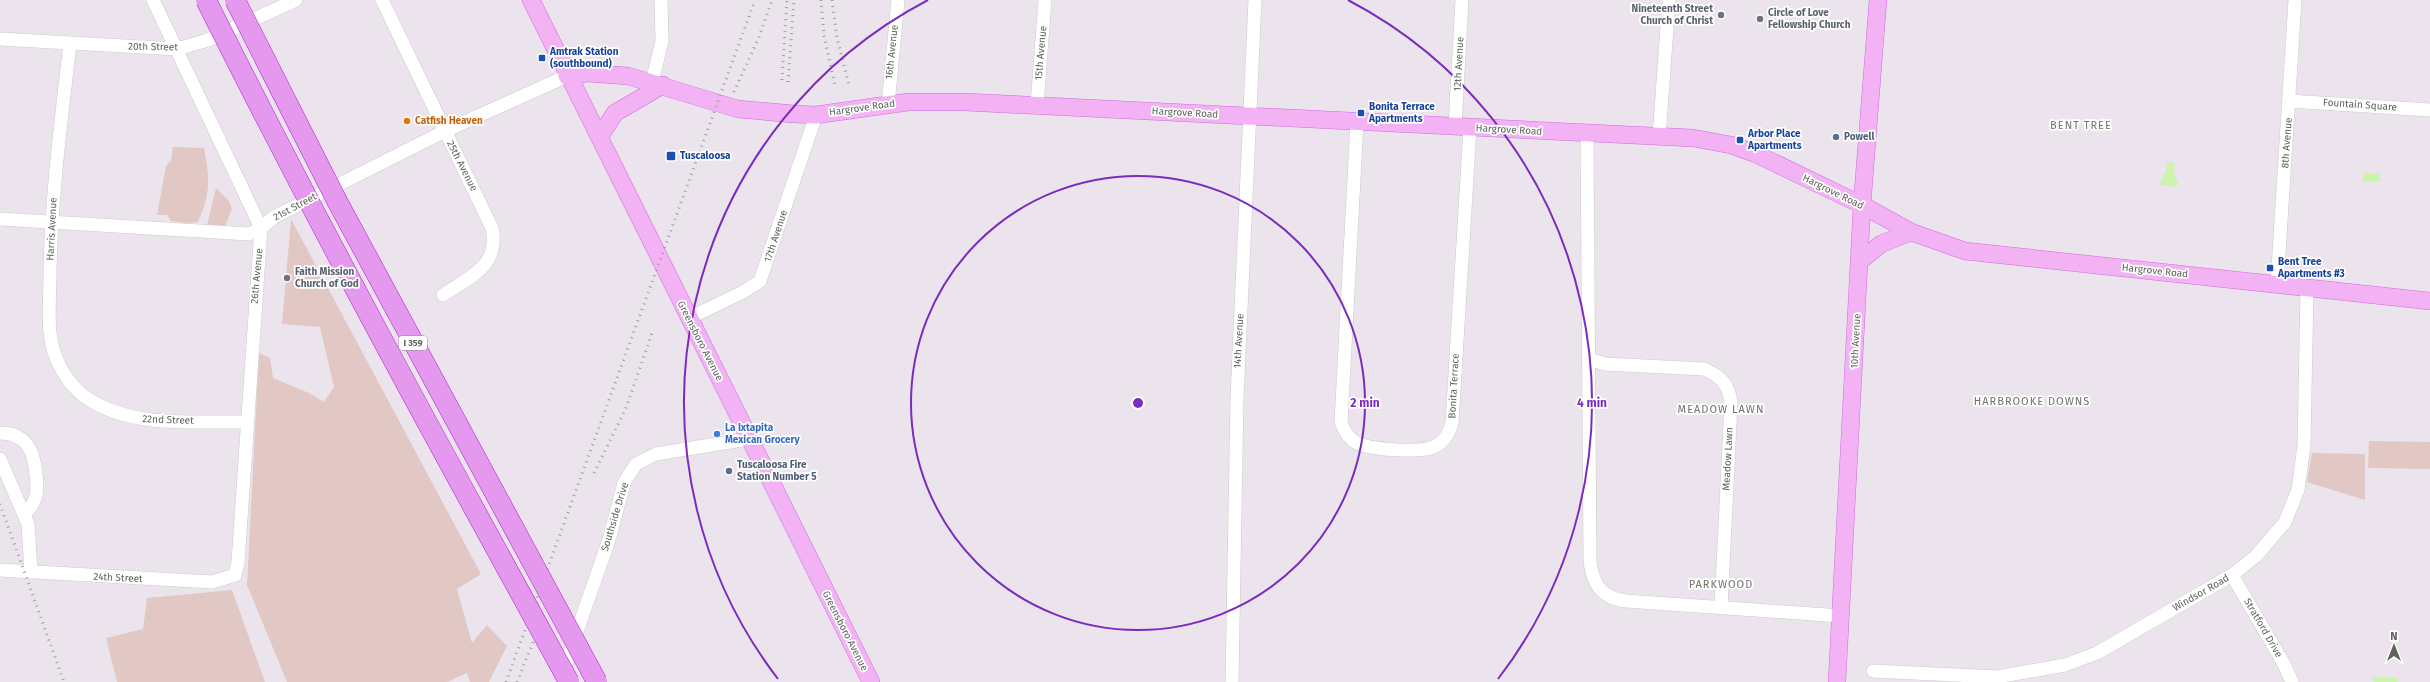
<svg xmlns="http://www.w3.org/2000/svg" width="2430" height="682" font-family="'Fira Sans',sans-serif">
<style>
.green{fill:#e1c8c4}
.water{fill:#ccf4ae}
.lines{fill:none;stroke-linecap:round;stroke-linejoin:round}
.minor-casing{stroke:#c9cdc8;stroke-width:14}
.major-casing{stroke:#cd6cdf;stroke-width:18}
.minor{stroke:#fff;stroke-width:13}
.major{stroke:#f2b2f4;stroke-width:17}
.rail{stroke:#9c9e9b;stroke-width:3;stroke-dasharray:1 5;stroke-linecap:butt}
.highway-bridge-casing{stroke:#b21ed3;stroke-width:21;stroke-linecap:butt}
.highway-bridge{stroke:#e499ef;stroke-width:20}
.ring{fill:none;stroke:#7b2cbf;stroke-width:2}
.worship-dot{fill:#6b7280;stroke:#fff;stroke-width:1.5}
.transit-dot{fill:#1a4fb4;stroke:#fff;stroke-width:1.5}
.food-dot{fill:#e8710a;stroke:#fff;stroke-width:1.5}
.service-dot{fill:#5c6f8a;stroke:#fff;stroke-width:1.5}
.shop-dot{fill:#3f7fe0;stroke:#fff;stroke-width:1.5}
.labels{text-anchor:middle;dominant-baseline:central;stroke-width:3.5;stroke-linejoin:round;paint-order:stroke}
.shield{fill:#fff;stroke:#8e928d;stroke-width:1}
.shield-label{font-size:9px;font-weight:bold;fill:#5e635c}
.worship-label{font-size:10px;font-weight:bold;fill:#5b616d;stroke:#fff;text-anchor:start}
.street-label{font-size:10px;fill:#5e635c;stroke:#fff}
.transit-label{font-size:10px;font-weight:bold;fill:#164399;stroke:#fff;text-anchor:start}
.food-label{font-size:10px;font-weight:bold;fill:#c56008;stroke:#fff;text-anchor:start}
.service-label{font-size:10px;font-weight:bold;fill:#4e5e75;stroke:#fff;text-anchor:start}
.shop-label{font-size:10px;font-weight:bold;fill:#366cbe;stroke:#fff;text-anchor:start}
.neighbourhood-label{font-size:11px;letter-spacing:1px;fill:#70756d;stroke:#fff}
.centre{fill:#7b2cbf;stroke:#fff;stroke-width:2}
.ring-label{font-size:12px;text-anchor:middle;font-weight:bold;fill:#7b2cbf;stroke:#fff;stroke-width:3.5;stroke-linejoin:round;paint-order:stroke}
</style>
<rect width="100%" height="100%" fill="#ece4ed"/>
<g class="green">
<path d="M173,147L204,148C210,180 211,192 198,222L186,223L171,221L167,215H157L166,166L171,160Z"/>
<path d="M216,188L229,201L232,209L225,226L207,225Z"/>
<path d="M291,219L481,574L457,589L472,643L487,625L507,646L489,682H470L467,673L447,682H287L247,585L259,353L270,358L273,378L309,393L324,402L334,387L320,327L282,324Z"/>
<path d="M2369,441L2430,442V469L2368,468Z"/>
<path d="M2312,453L2365,454V500L2307,482Z"/>
<path d="M232,590L265,682H117L106,638L143,629L147,598Z"/>
</g>
<g class="water">
<path d="M2167,162L2175,163L2174,172L2178,184L2176,187L2161,185L2160,182L2166,170Z"/>
<path d="M2363,173L2380,174V182H2363Z"/>
<path d="M2373,677L2398,678V682H2373Z"/>
</g>
<g class="lines">
<defs>
<g id="minor">
<path d="M382,0L492,228C500,267 470,276 443,295"/>
<path d="M0,39L177,49L208,40L296,0"/>
<path d="M70,44C61,121 51,198 50,275C50,294 48,314 50,333C53,360 68,388 93,402C138,428 196,421 247,422"/>
<path d="M652,82L662,41L661,0"/>
<path d="M2289,101L2430,110"/>
<path d="M888,105L898,0"/>
<path d="M1037,106L1045,0"/>
<path d="M1357,122L1341,422C1344,431 1349,439 1357,443C1370,450 1418,452 1431,448C1443,444 1449,434 1452,423L1470,128"/>
<path d="M1455,127L1462,0"/>
<path d="M1587,134L1590,562C1593,585 1602,598 1626,601L1841,616"/>
<path d="M1659,137L1669,0"/>
<path d="M0,219L249,234L261,228L274,217L445,131L567,76"/>
<path d="M2277,285L2295,0"/>
<path d="M689,318L743,292L760,281L816,115"/>
<path d="M1589,359L1605,364L1704,369C1721,376 1729,385 1731,403L1721,607"/>
<path d="M0,433C27,433 34,452 36,474C37,482 38,492 35,499C33,505 28,510 25,515"/>
<path d="M0,459L28,524L31,572"/>
<path d="M0,570L212,582L235,575L238,562L261,228L153,0"/>
<path d="M2232,575L2284,664L2292,682"/>
<path d="M1873,671L1997,677L2065,665L2097,653L2232,575L2256,556L2285,522L2298,490L2304,445L2307,289"/>
<path d="M562,674L609,540L624,483L636,464L656,454L748,439"/>
<path d="M1232,682L1237,398L1255,0"/>
</g>
<g id="major">
<path d="M531,0L871,682"/>
<path d="M567,76L588,73L628,76L738,109L794,114L816,115L908,102H965L1693,138L1731,145L1756,154L1862,205L1911,232L1965,251L2430,301"/>
<path d="M600,136L615,113L663,85"/>
<path d="M1860,261L1881,244L1911,232"/>
<path d="M1837,682L1862,205L1878,0"/>
</g>
</defs>
<use href="#minor" class="minor-casing"/>
<use href="#major" class="major-casing"/>
<use href="#minor" class="minor"/>
<use href="#major" class="major"/>
<g class="rail">
<path d="M821,0L824,36L835,85"/>
<path d="M832,0L837,38L849,85"/>
<path d="M782,80L787,0"/>
<path d="M788,82L794,0"/>
<path d="M734,92L759,37L772,0"/>
<path d="M594,473L626,408L652,333"/>
<path d="M0,504L64,682"/>
<path d="M506,682L755,0"/>
<path d="M517,682L538,630"/>
</g>
<defs>
<g id="highway-bridge">
<path d="M206,0C321,231 445,456 569,682"/>
<path d="M235,0L337,201L597,682"/>
</g>
</defs>
<use href="#highway-bridge" class="highway-bridge-casing"/>
<use href="#highway-bridge" class="highway-bridge"/>
</g>
<g class="ring">
<circle cx="1138" cy="403" r="227"/>
<path d="M778 679A454 454 0 0 1 928 0M1348 0A454 454 0 0 1 1498 679"/>
</g>
<g class="worship-dot">
<circle cx="1721" cy="15" r="4"/>
<circle cx="1760" cy="19" r="4"/>
<circle cx="287" cy="278" r="4"/>
</g>
<g class="transit-dot">
<rect x="538" y="54" width="8" height="8" rx="2"/>
<rect x="1357" y="109" width="8" height="8" rx="2"/>
<rect x="1736" y="136" width="8" height="8" rx="2"/>
<rect x="666" y="151" width="10" height="10" rx="2"/>
<rect x="2266" y="264" width="8" height="8" rx="2"/>
</g>
<circle class="food-dot" cx="407" cy="121" r="4"/>
<g class="service-dot">
<circle cx="1836" cy="137" r="4"/>
<circle cx="729" cy="471" r="4"/>
</g>
<circle class="shop-dot" cx="717" cy="434" r="4"/>
<g class="labels">
<rect class="shield" x="399" y="336" width="28" height="14" rx="3"/>
<g class="shield-label">
<text x="413" y="343">I 359</text>
</g>
<g class="worship-label">
<text x="1713" y="9" text-anchor="end">Nineteenth Street<tspan x="1713" dy="12">Church of Christ</tspan></text>
<text x="1768" y="13">Circle of Love<tspan x="1768" dy="12">Fellowship Church</tspan></text>
<text x="295" y="272">Faith Mission<tspan x="295" dy="12">Church of God</tspan></text>
</g>
<g class="street-label">
<text transform="translate(153 47) rotate(1)">20th Street</text>
<text transform="translate(892 52) rotate(-84)">16th Avenue</text>
<text transform="translate(1041 53) rotate(-85)">15th Avenue</text>
<text transform="translate(1459 64) rotate(-87)">12th Avenue</text>
<text transform="translate(2360 105) rotate(4)">Fountain Square</text>
<text transform="translate(862 108) rotate(-8)">Hargrove Road</text>
<text transform="translate(1185 113) rotate(3)">Hargrove Road</text>
<text transform="translate(1509 130) rotate(3)">Hargrove Road</text>
<text transform="translate(2287 143) rotate(-86)">8th Avenue</text>
<text transform="translate(462 166) rotate(63)">25th Avenue</text>
<text transform="translate(1833 192) rotate(26)">Hargrove Road</text>
<text transform="translate(295 207) rotate(-28)">21st Street</text>
<text transform="translate(52 229) rotate(-87)">Harris Avenue</text>
<text transform="translate(776 236) rotate(-72)">17th Avenue</text>
<text transform="translate(2155 271) rotate(6)">Hargrove Road</text>
<text transform="translate(257 276) rotate(-85)">26th Avenue</text>
<text transform="translate(700 341) rotate(63)">Greensboro Avenue</text>
<text transform="translate(1239 341) rotate(-87)">14th Avenue</text>
<text transform="translate(1856 341) rotate(-87)">10th Avenue</text>
<text transform="translate(1454 386) rotate(-87)">Bonita Terrace</text>
<text transform="translate(168 420) rotate(2)">22nd Street</text>
<text transform="translate(1728 459) rotate(-87)">Meadow Lawn</text>
<text transform="translate(615 517) rotate(-73)">Southside Drive</text>
<text transform="translate(118 578) rotate(3)">24th Street</text>
<text transform="translate(2201 593) rotate(-30)">Windsor Road</text>
<text transform="translate(2263 628) rotate(60)">Stratford Drive</text>
<text transform="translate(845 631) rotate(63)">Greensboro Avenue</text>
</g>
<g class="transit-label">
<text x="550" y="52">Amtrak Station<tspan x="550" dy="12">(southbound)</tspan></text>
<text x="1369" y="107">Bonita Terrace<tspan x="1369" dy="12">Apartments</tspan></text>
<text x="1748" y="134">Arbor Place<tspan x="1748" dy="12">Apartments</tspan></text>
<text x="680" y="156">Tuscaloosa</text>
<text x="2278" y="262">Bent Tree<tspan x="2278" dy="12">Apartments #3</tspan></text>
</g>
<g class="food-label">
<text x="415" y="121">Catfish Heaven</text>
</g>
<g class="service-label">
<text x="1844" y="137">Powell</text>
<text x="737" y="465">Tuscaloosa Fire<tspan x="737" dy="12">Station Number 5</tspan></text>
</g>
<g class="shop-label">
<text x="725" y="428">La Ixtapita<tspan x="725" dy="12">Mexican Grocery</tspan></text>
</g>
<g class="neighbourhood-label">
<text x="2081" y="125">BENT TREE</text>
<text x="2032" y="401">HARBROOKE DOWNS</text>
<text x="1721" y="409">MEADOW LAWN</text>
<text x="1721" y="584">PARKWOOD</text>
</g>
</g>
<circle cx="1138" cy="403" r="6" class="centre"/>
<g class="ring-label">
<text x="1365" y="407">2 min</text>
<text x="1592" y="407">4 min</text>
</g>
<g transform="translate(2394 646)" stroke="#ffffff" stroke-width="3" paint-order="stroke">
<path d="M0-3L7 15L0 10L-7 15Z" fill="#5e635c"/>
<text y="-6" font-size="11" font-weight="bold" text-anchor="middle" fill="#5e635c">N</text>
</g>
</svg>
